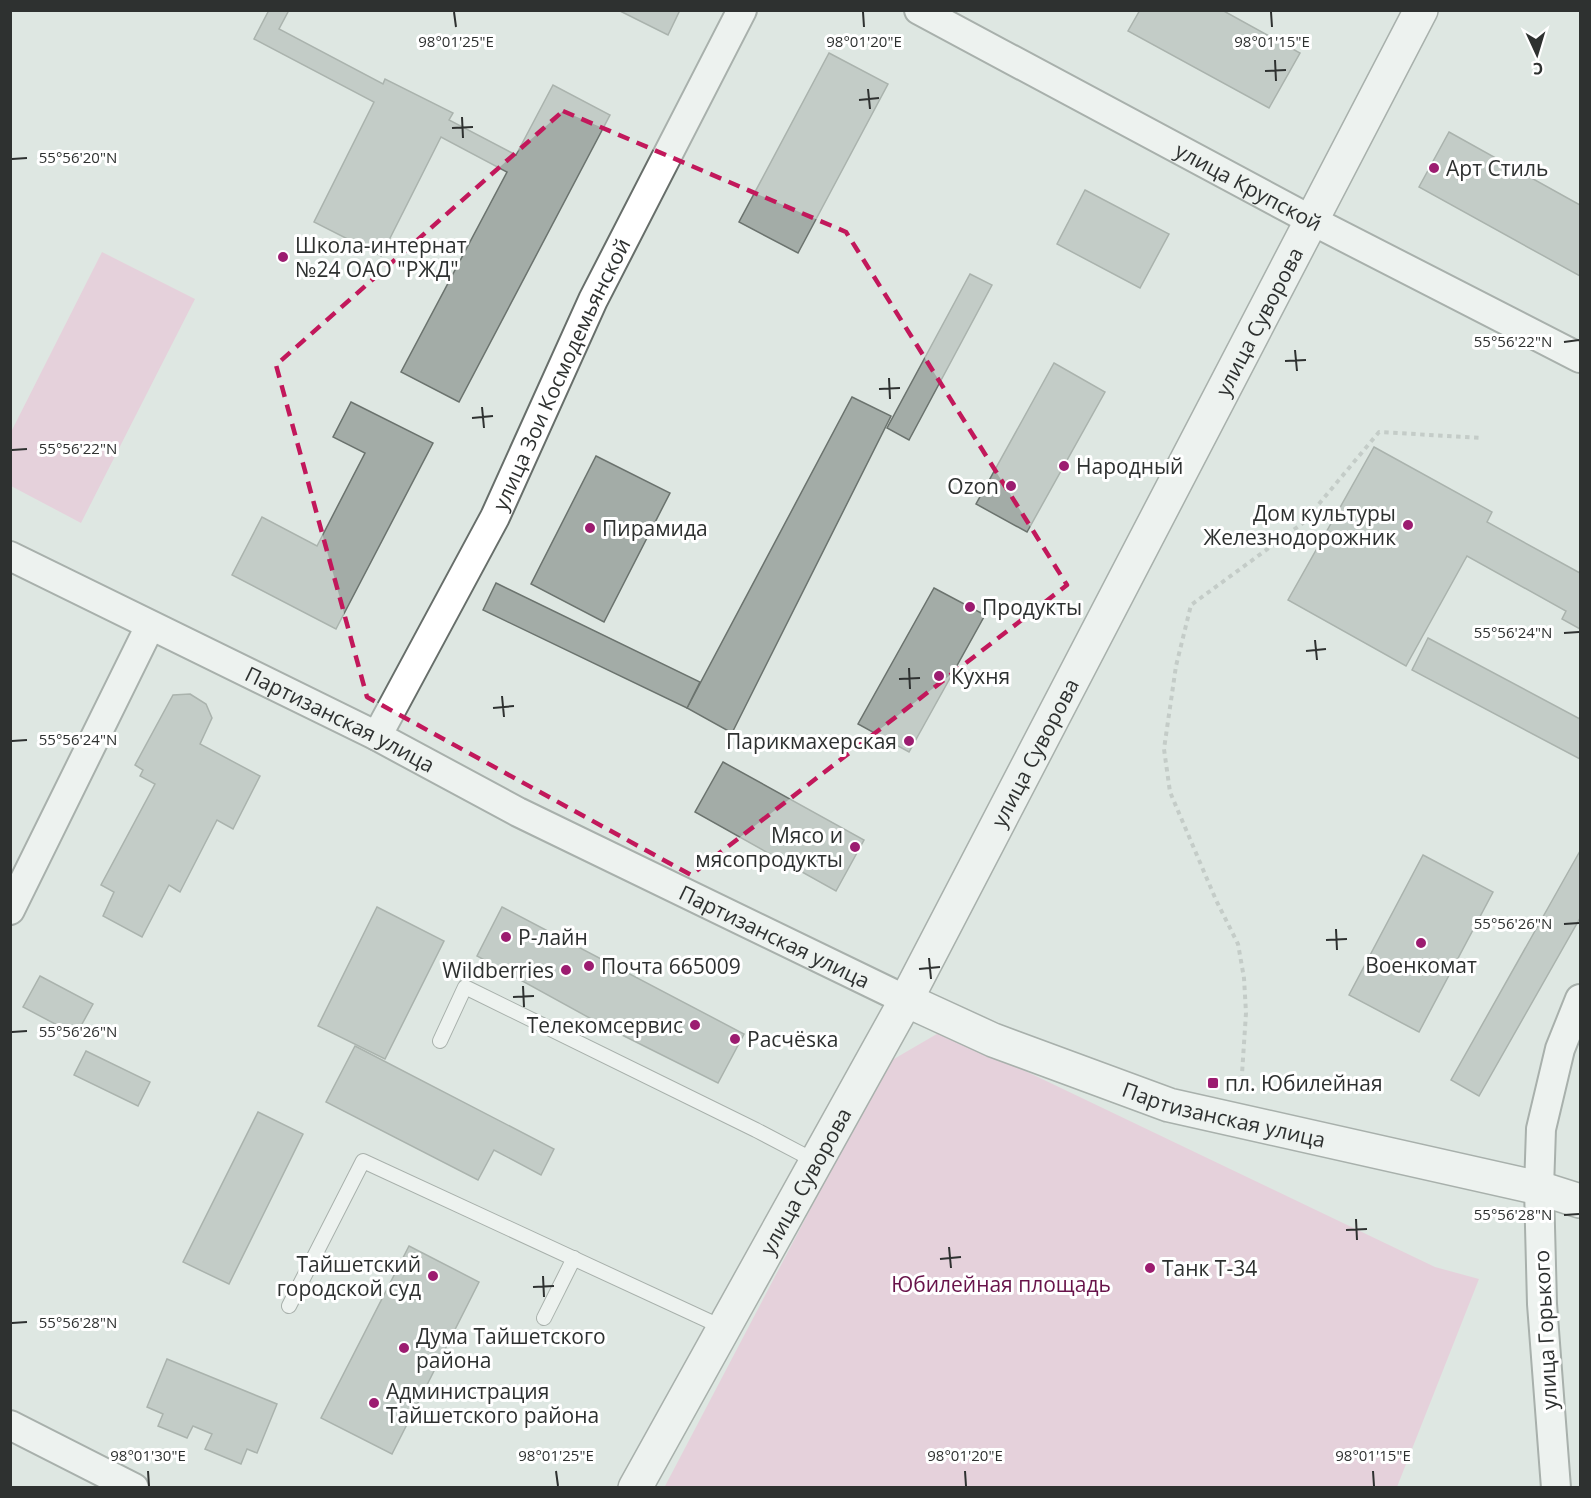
<svg xmlns="http://www.w3.org/2000/svg" width="1591" height="1498" font-family="'Open Sans',sans-serif">
<style>
.green{fill:#edb7d3}
.building{fill:#a3aca7;stroke:#6b736e;stroke-width:1.5}
.lines{fill:none;stroke-linecap:round;stroke-linejoin:round}
.lane-casing{stroke:#676e6a;stroke-width:16}
.street-casing{stroke:#676e6a;stroke-width:32}
.secondary-casing{stroke:#676e6a;stroke-width:36}
.path{stroke:#a5aca8;stroke-width:4;stroke-dasharray:4.5 4.5;stroke-linecap:butt}
.lane{stroke:#fff;stroke-width:14}
.street{stroke:#fff;stroke-width:28}
.secondary{stroke:#fff;stroke-width:33}
.marked{fill:none;stroke:#c2185b;stroke-width:4.5;stroke-dasharray:12 8;stroke-linejoin:round}
.ticks{fill:none;stroke:#2e3130;stroke-width:2}
.poi-dot{fill:#9c1c70;stroke:#fff;stroke-width:2}
.labels{text-anchor:middle;dominant-baseline:central;stroke-width:6;stroke-linejoin:round;paint-order:stroke}
.poi-label{font-size:21px;fill:#2e3130;stroke:#fff;text-anchor:start}
.street-label{font-size:21px;fill:#2e3130;stroke:#fff}
.park-label{font-size:21px;fill:#68134a;stroke:#fff}
.ticks-label{font-size:15px;text-anchor:middle;fill:#2e3130;stroke:#fff;stroke-width:6;stroke-linejoin:round;paint-order:stroke}
</style>
<rect width="100%" height="100%" fill="#dee7e2"/>
<g class="green">
<path d="M102,252L195,299L81,523L11,486V432Z"/>
<path d="M942,1031L1435,1267L1479,1279L1397,1487L664,1488L887,1063Z"/>
</g>
<g class="building">
<path d="M269,10H289L279,29L383,84L385,79L453,113L449,120L516,155L553,85L610,115L459,402L401,372L507,172L441,137L381,256L314,222L374,102L254,39Z"/>
<path d="M618,10H680L668,35Z"/>
<path d="M1140,10H1222L1300,53L1269,108L1128,31Z"/>
<path d="M829,53L888,84L798,253L739,222Z"/>
<path d="M1449,132L1580,205V276L1419,187Z"/>
<path d="M1085,190L1169,234L1140,288L1057,244Z"/>
<path d="M970,274L992,285L909,440L887,428Z"/>
<path d="M1054,363L1105,392L1027,532L976,504Z"/>
<path d="M852,397L891,416L732,733L687,708Z"/>
<path d="M351,402L433,443L336,629L232,575L262,517L317,546L365,453L333,437Z"/>
<path d="M1374,447L1492,512L1487,522L1580,573V629L1562,619L1566,611L1467,556L1406,666L1288,600Z"/>
<path d="M596,456L670,493L604,622L531,584Z"/>
<path d="M496,583L700,682L687,708L483,610Z"/>
<path d="M934,588L985,615L909,752L858,724Z"/>
<path d="M1428,638L1580,719V759L1412,670Z"/>
<path d="M190,694L206,704L212,718L200,744L260,776L233,829L217,820L180,892L169,885L142,937L103,916L114,892L101,885L155,784L140,776L143,770L135,765L173,695Z"/>
<path d="M723,762L864,840L836,891L695,812Z"/>
<path d="M1580,851V918L1479,1096L1451,1080Z"/>
<path d="M1423,855L1493,892L1419,1032L1349,995Z"/>
<path d="M377,907L444,941L385,1059L318,1026Z"/>
<path d="M502,907L744,1034L718,1083L606,1027L477,956Z"/>
<path d="M40,976L93,1004L76,1035L23,1007Z"/>
<path d="M355,1046L554,1149L541,1175L494,1150L478,1180L326,1102Z"/>
<path d="M86,1051L150,1082L138,1106L74,1075Z"/>
<path d="M258,1112L303,1134L229,1284L183,1262Z"/>
<path d="M409,1246L479,1282L392,1454L321,1418Z"/>
<path d="M167,1359L277,1404L257,1453L247,1449L241,1464L205,1449L212,1434L193,1426L187,1438L158,1426L163,1414L147,1407Z"/>
</g>
<g class="lines">
<defs>
<g id="lane">
<path d="M440,1041L465,987L756,1130L817,1162"/>
<path d="M289,1306L363,1161L724,1328"/>
<path d="M544,1318L574,1258"/>
</g>
<g id="street">
<path id="s1" d="M919,10L1311,220L1580,358"/>
<path id="s2" d="M10,556L377,736L518,812L906,1000"/>
<path id="s3" d="M377,736L495,517L593,300L742,10"/>
<path d="M10,910L150,626"/>
<path d="M10,1425L134,1488"/>
<path d="M1556,1488L1542,1304L1539,1188L1541,1129L1560,1049L1580,999"/>
</g>
<g id="secondary">
<path id="s4" d="M906,1000L993,1040L1169,1105L1539,1188L1580,1201"/>
<path id="s5" d="M635,1488L906,1000L1421,10"/>
</g>
</defs>
<use href="#lane" class="lane-casing"/>
<use href="#street" class="street-casing"/>
<use href="#secondary" class="secondary-casing"/>
<path class="path" d="M1241,1089L1246,1013L1244,978L1238,944L1216,900L1170,792L1164,749L1176,666L1191,605L1303,523L1379,432L1483,438"/>
<use href="#lane" class="lane"/>
<use href="#street" class="street"/>
<use href="#secondary" class="secondary"/>
</g>
<path d="M0 0H1591V1498H0ZM563,111L846,232L1067,585L691,875L367,697L276,365Z" fill="#dee7e2" fill-opacity=".55" fill-rule="evenodd"/>
<path class="marked" d="M563,111L846,232L1067,585L691,875L367,697L276,365Z"/>
<path class="ticks" d="M454,12L456,27M863,12L864,27M1271,12L1272,27M1275,60L1276,81M1265,71L1286,70M868,89L870,109M859,100L879,98M462,117L463,138M452,128L473,127M12,159L27,158M1564,342L1579,340M1295,350L1297,371M1285,361L1306,360M889,378L890,399M879,389L900,388M482,407L484,428M472,418L493,416M12,450L27,449M1564,633L1579,632M1315,640L1317,660M1306,651L1326,649M909,668L910,689M899,679L920,678M502,696L504,717M493,708L514,706M12,741L27,740M1564,924L1579,923M1336,929L1337,950M1326,940L1347,939M929,958L931,979M919,969L940,967M523,986L524,1007M513,997L534,996M12,1032L27,1031M1564,1215L1579,1214M1356,1219L1357,1240M1346,1230L1367,1229M949,1247L951,1268M940,1259L961,1257M543,1276L544,1297M533,1287L554,1286M12,1323L27,1322M148,1471L149,1486M556,1471L558,1486M965,1471L966,1486M1373,1471L1374,1486"/>
<g class="poi-dot">
<circle cx="1434" cy="168" r="6"/>
<circle cx="283" cy="257" r="6"/>
<circle cx="1064" cy="466" r="6"/>
<circle cx="1011" cy="486" r="6"/>
<circle cx="1408" cy="525" r="6"/>
<circle cx="590" cy="528" r="6"/>
<circle cx="970" cy="607" r="6"/>
<circle cx="939" cy="676" r="6"/>
<circle cx="909" cy="741" r="6"/>
<circle cx="855" cy="847" r="6"/>
<circle cx="506" cy="937" r="6"/>
<circle cx="1421" cy="943" r="6"/>
<circle cx="589" cy="966" r="6"/>
<circle cx="566" cy="970" r="6"/>
<circle cx="695" cy="1025" r="6"/>
<circle cx="735" cy="1039" r="6"/>
<rect x="1207" y="1077" width="12" height="12" rx="3"/>
<circle cx="1150" cy="1268" r="6"/>
<circle cx="433" cy="1276" r="6"/>
<circle cx="404" cy="1348" r="6"/>
<circle cx="374" cy="1403" r="6"/>
</g>
<g class="labels">
<g class="poi-label">
<text x="1446" y="168">Арт Стиль</text>
<text x="295" y="245">Школа-интернат<tspan x="295" dy="24">№24 ОАО "РЖД"</tspan></text>
<text x="1076" y="466">Народный</text>
<text x="999" y="486" text-anchor="end">Ozon</text>
<text x="1396" y="513" text-anchor="end">Дом культуры<tspan x="1396" dy="24">Железнодорожник</tspan></text>
<text x="602" y="528">Пирамида</text>
<text x="982" y="607">Продукты</text>
<text x="951" y="676">Кухня</text>
<text x="897" y="741" text-anchor="end">Парикмахерская</text>
<text x="843" y="835" text-anchor="end">Мясо и<tspan x="843" dy="24">мясопродукты</tspan></text>
<text x="518" y="937">Р-лайн</text>
<text x="1421" y="965" text-anchor="middle">Военкомат</text>
<text x="601" y="966">Почта 665009</text>
<text x="554" y="970" text-anchor="end">Wildberries</text>
<text x="683" y="1025" text-anchor="end">Телекомсервис</text>
<text x="747" y="1039">Расчёsка</text>
<text x="1225" y="1083">пл. Юбилейная</text>
<text x="421" y="1264" text-anchor="end">Тайшетский<tspan x="421" dy="24">городской суд</tspan></text>
<text x="1162" y="1268">Танк Т-34</text>
<text x="416" y="1336">Дума Тайшетского<tspan x="416" dy="24">района</tspan></text>
<text x="386" y="1391">Администрация<tspan x="386" dy="24">Тайшетского района</tspan></text>
</g>
<g class="street-label">
<text stroke="none"><textPath href="#s1" startOffset="374">улица Крупской</textPath></text>
<text stroke="none"><textPath href="#s5" startOffset="1323">улица Суворова</textPath></text>
<text stroke="none"><textPath href="#s3" startOffset="406">улица Зои Космодемьянской</textPath></text>
<text stroke="none"><textPath href="#s2" startOffset="368">Партизанская улица</textPath></text>
<text stroke="none"><textPath href="#s5" startOffset="837">улица Суворова</textPath></text>
<text stroke="none"><textPath href="#s2" startOffset="854">Партизанская улица</textPath></text>
<text stroke="none"><textPath href="#s4" startOffset="339">Партизанская улица</textPath></text>
<text stroke="none"><textPath href="#s5" startOffset="351">улица Суворова</textPath></text>
<text transform="translate(1545 1330) rotate(-93)">улица Горького</text>
</g>
<g class="park-label">
<text x="1001" y="1284">Юбилейная площадь</text>
</g>
</g>
<g class="ticks-label">
<text x="456" y="47">98°01'25"E</text>
<text x="864" y="47">98°01'20"E</text>
<text x="1272" y="47">98°01'15"E</text>
<text x="78" y="163">55°56'20"N</text>
<text x="1513" y="347">55°56'22"N</text>
<text x="78" y="454">55°56'22"N</text>
<text x="1513" y="638">55°56'24"N</text>
<text x="78" y="745">55°56'24"N</text>
<text x="1513" y="929">55°56'26"N</text>
<text x="78" y="1037">55°56'26"N</text>
<text x="1513" y="1220">55°56'28"N</text>
<text x="78" y="1328">55°56'28"N</text>
<text x="148" y="1461">98°01'30"E</text>
<text x="556" y="1461">98°01'25"E</text>
<text x="965" y="1461">98°01'20"E</text>
<text x="1373" y="1461">98°01'15"E</text>
</g>
<rect width="1591" height="1498" fill="none" stroke="#2e3130" stroke-width="24"/>
<g transform="translate(1537 54) rotate(176)" stroke="#ffffff" stroke-width="4.5" paint-order="stroke">
<path d="M0-4.5L10 22L0 15L-10 22Z" fill="#2e3130"/>
<text y="-9" font-size="16" font-weight="bold" text-anchor="middle" fill="#2e3130">С</text>
</g>
</svg>
